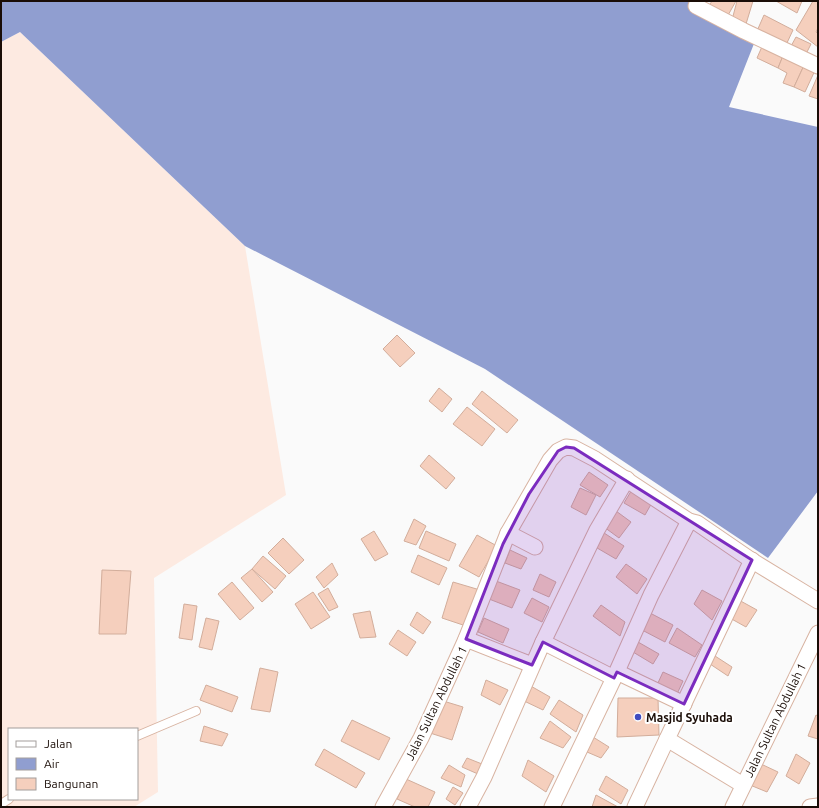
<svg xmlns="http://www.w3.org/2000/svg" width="819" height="808" font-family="Ubuntu,sans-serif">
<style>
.built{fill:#fdeae1;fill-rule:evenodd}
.water{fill:#909ed0}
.building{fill:#f5cfbd;stroke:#d2ad9b}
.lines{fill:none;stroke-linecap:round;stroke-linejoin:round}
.service-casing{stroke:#d8b3a1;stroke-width:10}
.minor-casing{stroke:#d8b3a1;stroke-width:17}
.service{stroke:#fff;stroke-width:8}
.minor{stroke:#fff;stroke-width:15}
.marked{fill:#7b2cbf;fill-opacity:0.2;stroke:#7b2cbf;stroke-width:3;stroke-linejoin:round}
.poi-dot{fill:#404cc0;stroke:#fff;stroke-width:1.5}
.labels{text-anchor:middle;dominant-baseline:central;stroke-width:4;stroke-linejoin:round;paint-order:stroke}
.street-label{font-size:12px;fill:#1a0d07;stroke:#fff}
.poi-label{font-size:12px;font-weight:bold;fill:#1a0d07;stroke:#fff;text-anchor:start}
</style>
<rect width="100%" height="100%" fill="#fafafa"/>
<path class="built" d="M20,32L245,246L286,495L154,578L158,792L134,807H1V42ZM9,729H137V799H9Z"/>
<path class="water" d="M1,1H703L759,31L729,107L818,127V491L768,558L485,369L245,246L20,32L1,42Z"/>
<g class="building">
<path d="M712,1H736L727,17L708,7Z"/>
<path d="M737,1H753L746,24L732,20Z"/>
<path d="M776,1H802L797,13Z"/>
<path d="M813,1H818V28L816,32L818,34V47L796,30Z"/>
<path d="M764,15L793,30L786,45L757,31Z"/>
<path d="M796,37L811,44L805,56L790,48Z"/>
<path d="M764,42L785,51L778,68L757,58Z"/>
<path d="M785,51L806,61L794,87L783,83L787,73L778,68Z"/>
<path d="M806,61L817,66L805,92L794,87Z"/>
<path d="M818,75V99L809,96Z"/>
<path d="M397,335L415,353L400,367L383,349Z"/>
<path d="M439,388L452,399L442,412L429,401Z"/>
<path d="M482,391L518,420L507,433L472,404Z"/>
<path d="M467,407L495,429L482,446L453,424Z"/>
<path d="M429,455L455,478L446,489L420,466Z"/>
<path d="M589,472L608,485L600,497L580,485Z"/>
<path d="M580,488L596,495L586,515L571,507Z"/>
<path d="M633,488L654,499L645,515L624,503Z"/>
<path d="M616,511L631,522L619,538L604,527Z"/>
<path d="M414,519L426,526L416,545L404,541Z"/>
<path d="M374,531L388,554L375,561L361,539Z"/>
<path d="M426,531L456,544L449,561L419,548Z"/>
<path d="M601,531L624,546L616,559L592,545Z"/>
<path d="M477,535L497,546L479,577L459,566Z"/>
<path d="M283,538L304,560L289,574L268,553Z"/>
<path d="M510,550L527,558L521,569L505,563Z"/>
<path d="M418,555L447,568L439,585L411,572Z"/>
<path d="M263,556L286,576L275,589L252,569Z"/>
<path d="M332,563L338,575L324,588L316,577Z"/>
<path d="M626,564L647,579L637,594L616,577Z"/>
<path d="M252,569L273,592L262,602L241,578Z"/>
<path d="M102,570L131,571L126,634H99Z"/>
<path d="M540,574L556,582L549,597L533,590Z"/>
<path d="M496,581L520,590L512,608L489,599Z"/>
<path d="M232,582L254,608L240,620L218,594Z"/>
<path d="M453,582L480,590L469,627L442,618Z"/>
<path d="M328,588L338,607L329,611L318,594Z"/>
<path d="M702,590L722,601L712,620L694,604Z"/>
<path d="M313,592L330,617L311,629L295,604Z"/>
<path d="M532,598L549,607L542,622L524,613Z"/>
<path d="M737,599L757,610L746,627L728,617Z"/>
<path d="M184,604L197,606L192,640L179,638Z"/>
<path d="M601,605L625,622L620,636L593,616Z"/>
<path d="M370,611L376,637L360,638L353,614Z"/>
<path d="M417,612L431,622L423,634L410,625Z"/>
<path d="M650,613L673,625L665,642L642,630Z"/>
<path d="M206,618L219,621L212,650L199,647Z"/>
<path d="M484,618L509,629L503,643L478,632Z"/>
<path d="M677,628L702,645L695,657L669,643Z"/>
<path d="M398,630L416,642L407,656L389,644Z"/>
<path d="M638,642L659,654L653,664L633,652Z"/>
<path d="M715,656L732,667L728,676L710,664Z"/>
<path d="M260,668L278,672L270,712L251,709Z"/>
<path d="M663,672L683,681L677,694L657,685Z"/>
<path d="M486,680L508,690L500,705L481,695Z"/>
<path d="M206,685L238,697L232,712L200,700Z"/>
<path d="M529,685L550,697L543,710L522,700Z"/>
<path d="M618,698H658L659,735L617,737Z"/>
<path d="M440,700L463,707L452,740L430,733Z"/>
<path d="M559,700L583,715L576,732L550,714Z"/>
<path d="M816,715L818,716V739L808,736Z"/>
<path d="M352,720L390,738L379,760L341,741Z"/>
<path d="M550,721L571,737L563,748L540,738Z"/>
<path d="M204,726L228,734L222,746L200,741Z"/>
<path d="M593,737L609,747L601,758L587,752Z"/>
<path d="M324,749L365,773L356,788L315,765Z"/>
<path d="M796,754L810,763L799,784L786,776Z"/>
<path d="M467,758L482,764L478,774L462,767Z"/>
<path d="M528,760L554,776L546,792L522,776Z"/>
<path d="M761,764L778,772L767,792L750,785Z"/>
<path d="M449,765L465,775L461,787L441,778Z"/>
<path d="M606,776L628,790L621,804L599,790Z"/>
<path d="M406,779L435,792L428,807H415L397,799Z"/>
<path d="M453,787L463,793L455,805L446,799Z"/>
<path d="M596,795L618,807H592Z"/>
</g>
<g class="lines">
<defs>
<g id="service">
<path d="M137,736L196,711"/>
<path d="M1,804L9,799"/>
</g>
<g id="minor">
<path d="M696,6L744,31L818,66"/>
<path d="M508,533L535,547"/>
<path d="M466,639L532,665"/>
<path d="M543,642L597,530L627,479"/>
<path d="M617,672L684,704"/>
<path d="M743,785L667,739L752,560"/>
<path d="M383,807L421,738L466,639L508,533L550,460L558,451L566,447L574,448L595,459L689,521"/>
<path d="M468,807L484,777L543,642L614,678"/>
<path d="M552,807L614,678L651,595L689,521L697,523L751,560L818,601"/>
<path d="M635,807L667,739"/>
<path d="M733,807L818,633"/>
<path d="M810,807L818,806"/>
</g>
</defs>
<use href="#service" class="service-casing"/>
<use href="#minor" class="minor-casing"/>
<use href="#service" class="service"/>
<use href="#minor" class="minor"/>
</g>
<path class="marked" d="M566,447L574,448L752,560L684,704L617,672L614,678L543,642L532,665L466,639L503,544L529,494L558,451Z"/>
<circle class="poi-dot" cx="638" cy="717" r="4"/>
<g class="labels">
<g class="street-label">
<text transform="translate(436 703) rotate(-64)">Jalan Sultan Abdullah 1</text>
<text transform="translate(775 720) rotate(-64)">Jalan Sultan Abdullah 1</text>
</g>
<g class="poi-label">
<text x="646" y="717">Masjid Syuhada</text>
</g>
</g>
<rect width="819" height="808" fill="none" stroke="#1a0d07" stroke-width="4"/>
<rect x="8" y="728" width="130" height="72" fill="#ffffff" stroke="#a39e9c"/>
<rect x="16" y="741" width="20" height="6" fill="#ffffff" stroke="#a39e9c"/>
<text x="44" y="748" font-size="12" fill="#1a0d07">Jalan</text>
<rect x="16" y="758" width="20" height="12" fill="#909ed0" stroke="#a39e9c"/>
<text x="44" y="768" font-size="12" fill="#1a0d07">Air</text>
<rect x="16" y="778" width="20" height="12" fill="#f5cfbd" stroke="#a39e9c"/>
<text x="44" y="788" font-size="12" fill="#1a0d07">Bangunan</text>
</svg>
